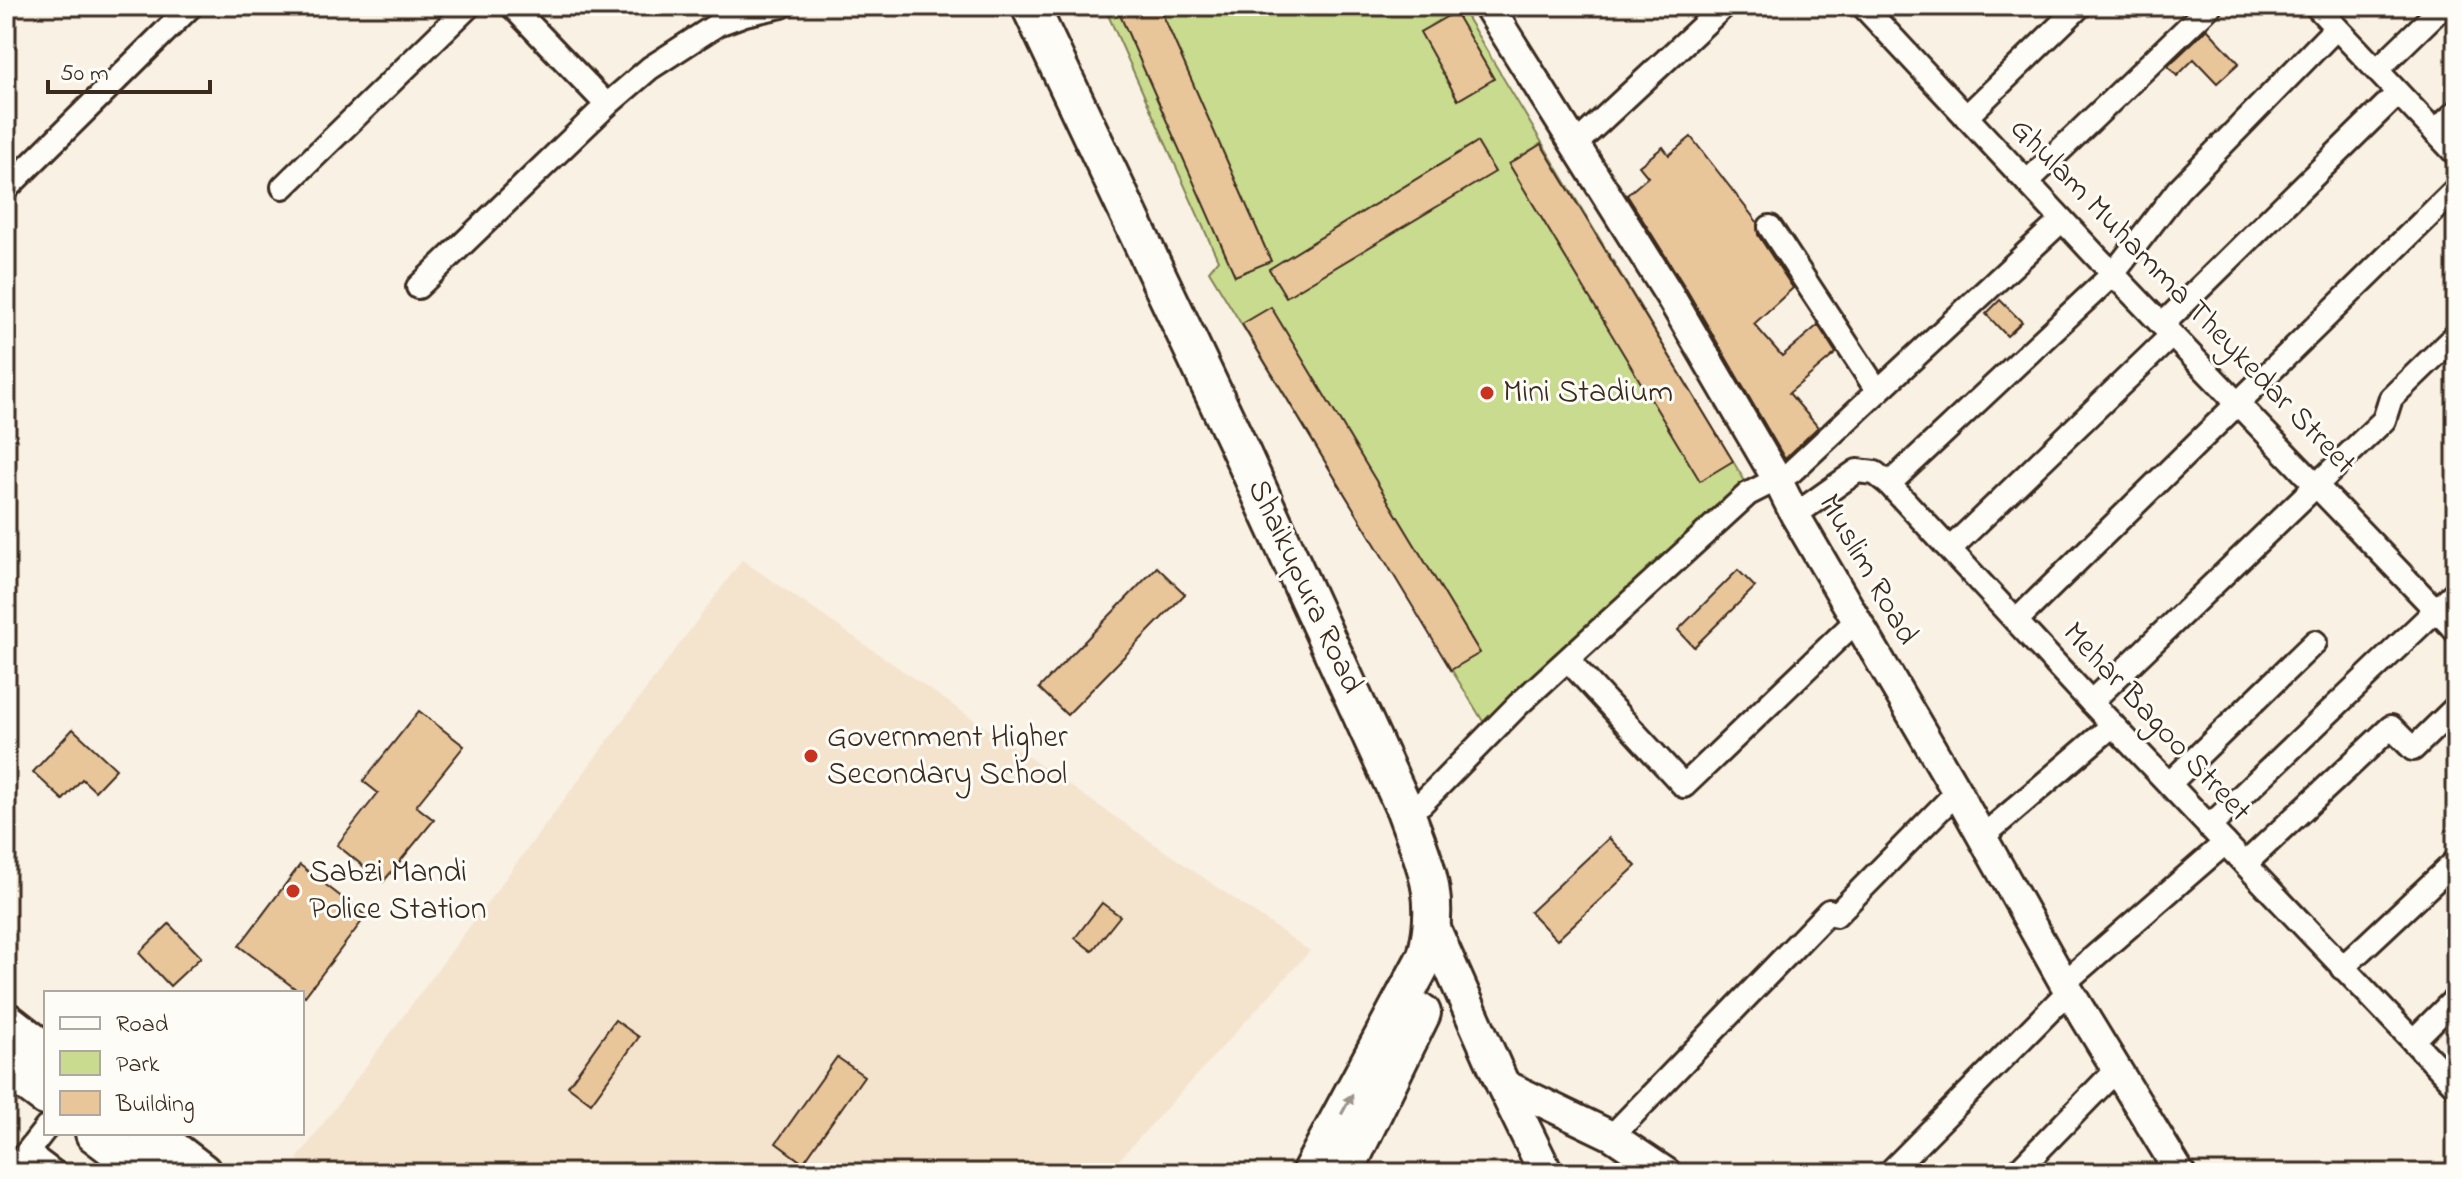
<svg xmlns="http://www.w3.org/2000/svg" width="2462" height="1179" font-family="'Indie Flower',sans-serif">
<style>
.built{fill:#f4e4ce}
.green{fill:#c9db8f;stroke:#828256;stroke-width:2}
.building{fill:#e9c59a;stroke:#3b2a1e;stroke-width:2}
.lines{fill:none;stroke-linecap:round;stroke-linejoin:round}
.minor-casing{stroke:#3b2a1e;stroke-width:28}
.tertiary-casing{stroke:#3b2a1e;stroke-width:34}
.secondary-casing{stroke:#3b2a1e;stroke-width:38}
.primary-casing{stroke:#3b2a1e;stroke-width:42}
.trunk-casing{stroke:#3b2a1e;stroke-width:44}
.minor{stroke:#fdfcf7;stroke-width:22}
.tertiary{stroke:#fdfcf7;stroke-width:28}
.secondary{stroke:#fdfcf7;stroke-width:32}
.primary{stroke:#fdfcf7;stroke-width:36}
.trunk{stroke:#fdfcf7;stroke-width:38}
.oneway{fill:#9c938a}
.poi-dot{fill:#c8321e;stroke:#fdfcf7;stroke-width:3}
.labels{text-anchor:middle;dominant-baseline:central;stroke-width:6;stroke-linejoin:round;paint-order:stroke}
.street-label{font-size:32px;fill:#3b2a1e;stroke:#fdfcf7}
.poi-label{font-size:32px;fill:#3b2a1e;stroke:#fdfcf7;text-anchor:start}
</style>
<rect width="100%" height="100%" fill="#f9f1e4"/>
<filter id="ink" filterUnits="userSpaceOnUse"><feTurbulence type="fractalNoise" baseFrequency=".0125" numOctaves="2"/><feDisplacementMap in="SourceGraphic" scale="16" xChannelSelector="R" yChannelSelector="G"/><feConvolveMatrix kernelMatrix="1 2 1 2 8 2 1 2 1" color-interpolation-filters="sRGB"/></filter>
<g filter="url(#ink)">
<path class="built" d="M742,560L1310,951L1107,1173H315L297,1159Z"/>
<path class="green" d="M1104,6H1460L1746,483L1484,723L1209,271L1218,260Z"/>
<g class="building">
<path d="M1116,6H1159L1271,261L1235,276Z"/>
<path d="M1455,12L1494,79L1458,100L1420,32Z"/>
<path d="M2207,29L2239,63L2217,83L2194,59L2177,76L2168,66Z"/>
<path d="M1691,137L1757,222L1758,235L1793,288L1754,324L1782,356L1818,325L1836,353L1789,393L1818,427L1785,459L1685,287L1627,195L1648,177L1639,166L1663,147L1669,155Z"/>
<path d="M1477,142L1495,172L1286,297L1269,269Z"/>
<path d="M1541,144L1733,461L1700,481L1509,164Z"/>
<path d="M2000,300L2022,322L2007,336L1986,314Z"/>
<path d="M1271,307L1480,653L1451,670L1242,324Z"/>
<path d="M1157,567L1185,594L1067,715L1039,688Z"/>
<path d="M1738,570L1755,587L1694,647L1678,630Z"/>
<path d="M419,711L464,746L416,806L434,820L383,882L337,845L378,793L363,781Z"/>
<path d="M73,729L116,769L95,791L82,779L63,800L33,772Z"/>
<path d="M1609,838L1636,866L1557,940L1530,912Z"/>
<path d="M300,865L366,916L305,996L239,946Z"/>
<path d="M1102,903L1120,916L1092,951L1075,938Z"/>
<path d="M169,924L201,957L170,986L139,953Z"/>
<path d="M615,1020L639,1037L591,1103L568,1086Z"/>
<path d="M837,1057L864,1076L803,1163L776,1143Z"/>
</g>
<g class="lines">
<defs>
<g id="minor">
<path d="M512,6L607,105"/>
<path d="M1863,6L2095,255L2456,631"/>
<path d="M2316,6L2456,154"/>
<path d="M2377,70L2443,6"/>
<path d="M1966,117L2080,6"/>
<path d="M2435,132L2456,112"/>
<path d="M1576,144L1724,6"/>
<path d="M2027,182L2210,6"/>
<path d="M283,187L469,6"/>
<path d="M6,189L191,6"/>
<path d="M1770,227L1877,390"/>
<path d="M418,287L607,105L650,68L718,24L745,14L782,6"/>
<path d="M2162,325L2398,93"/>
<path d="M1889,484L2113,274L2178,190L2336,28"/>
<path d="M1795,515L1857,471L1875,473L1889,484L2091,702L2456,1086"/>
<path d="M1950,549L2172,335"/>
<path d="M2016,621L2456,189"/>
<path d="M1568,660L1684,786L1856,621"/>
<path d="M2091,702L2384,420L2391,398L2456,335"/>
<path d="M2169,784L2315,642"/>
<path d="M1422,803L1519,704L1748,494L1791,472L2062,220"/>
<path d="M2209,827L2456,591"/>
<path d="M1981,838L2113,725"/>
<path d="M2245,864L2391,727L2413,749L2456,707"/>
<path d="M2342,968L2456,861"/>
<path d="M2064,983L2225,843"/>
<path d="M2413,1041L2456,998"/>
<path d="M1612,1136L1829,911L1836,915L1957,792"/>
<path d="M27,1152L55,1173"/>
<path d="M11,1173L46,1128"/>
<path d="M1889,1173L2069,991"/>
<path d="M2016,1173L2117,1069"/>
</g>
<g id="tertiary">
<path d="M1488,6L1670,296L1778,481L1795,515L1957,792L2064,983L2180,1173"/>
<path d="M1502,1083L1612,1136L1667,1173"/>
</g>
<path id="secondary" d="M1434,929L1502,1083L1546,1173"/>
<g id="primary">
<path d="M1030,6L1237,443L1405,810C1425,865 1442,896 1426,956L1310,1173"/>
<path d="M1344,1173L1422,1013"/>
</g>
<g id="trunk">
<path d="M6,1022L46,1053"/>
<path d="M6,1066L46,1096"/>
<path d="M95,1133L148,1173"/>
<path d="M150,1133L202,1173"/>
</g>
</defs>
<use href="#minor" class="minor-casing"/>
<use href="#tertiary" class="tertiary-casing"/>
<use href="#secondary" class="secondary-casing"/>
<use href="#primary" class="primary-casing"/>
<use href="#trunk" class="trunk-casing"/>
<use href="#minor" class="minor"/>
<use href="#tertiary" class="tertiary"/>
<use href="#secondary" class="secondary"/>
<use href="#primary" class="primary"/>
<use href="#trunk" class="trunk"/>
</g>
<defs><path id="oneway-solid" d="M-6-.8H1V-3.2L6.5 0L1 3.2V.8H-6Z" transform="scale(2)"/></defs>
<use class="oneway" href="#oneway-solid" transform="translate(1347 1104) rotate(-62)"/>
</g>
<g class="poi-dot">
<circle cx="1487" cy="393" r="8"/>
<circle cx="811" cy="756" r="8"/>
<circle cx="293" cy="891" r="8"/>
</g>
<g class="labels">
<g class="street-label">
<text transform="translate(2182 297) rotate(46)">Ghulam Muhamma Theykedar Street</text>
<text transform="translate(1867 570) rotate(60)">Muslim Road</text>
<text transform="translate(1304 587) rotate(65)">Shaikupura Road</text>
<text transform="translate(2156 723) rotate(47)">Mehar Bagoo Street</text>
</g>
<g class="poi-label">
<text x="1503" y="393">Mini Stadium</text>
<text x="827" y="738">Government Higher<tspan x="827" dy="37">Secondary School</tspan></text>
<text x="309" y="873">Sabzi Mandi<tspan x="309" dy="37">Police Station</tspan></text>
</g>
</g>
<rect width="2462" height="1179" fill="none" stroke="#fdfcf7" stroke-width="32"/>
<rect x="16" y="16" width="2430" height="1147" fill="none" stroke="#3b2a1e" stroke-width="3" filter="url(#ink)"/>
<rect x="44" y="991" width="260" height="144" fill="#fdfcf7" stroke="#afa8a0" stroke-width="2"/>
<rect x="60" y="1017" width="40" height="12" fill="#fdfcf7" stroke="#afa8a0" stroke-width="2"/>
<text x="116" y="1031" font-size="24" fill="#3b2a1e">Road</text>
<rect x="60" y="1051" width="40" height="24" fill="#c9db8f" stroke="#afa8a0" stroke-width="2"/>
<text x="116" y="1071" font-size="24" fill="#3b2a1e">Park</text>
<rect x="60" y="1091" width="40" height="24" fill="#e9c59a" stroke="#afa8a0" stroke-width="2"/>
<text x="116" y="1111" font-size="24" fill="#3b2a1e">Building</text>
<path d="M48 80v12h162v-12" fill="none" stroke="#3b2a1e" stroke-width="4"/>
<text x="60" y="80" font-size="24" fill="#3b2a1e" stroke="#fdfcf7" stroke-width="6" paint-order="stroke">50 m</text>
</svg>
